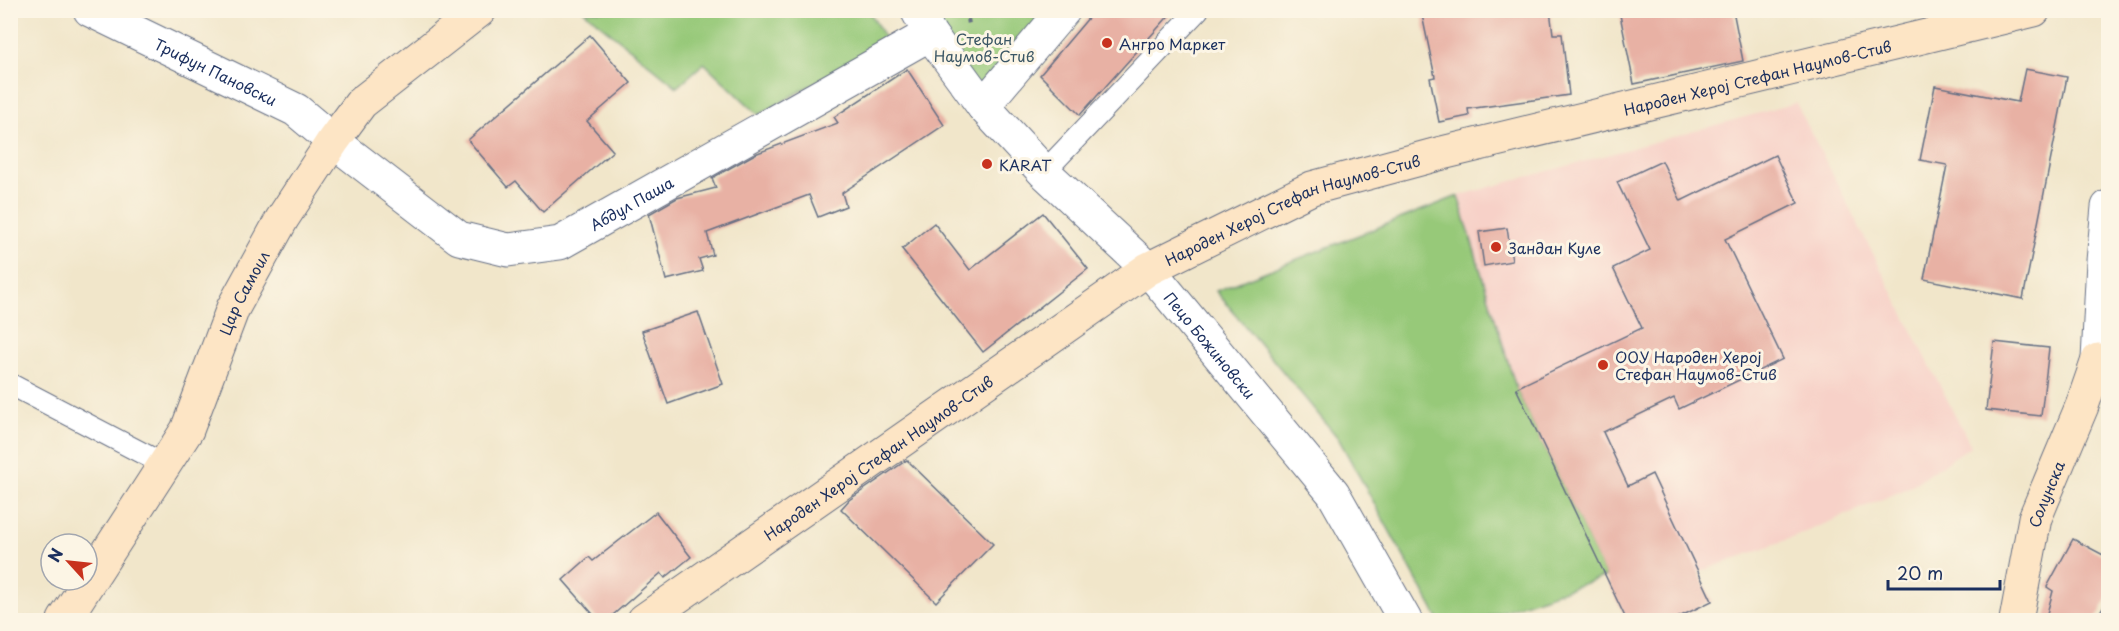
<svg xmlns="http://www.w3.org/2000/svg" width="2119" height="631" font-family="'Playpen Sans',sans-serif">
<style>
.built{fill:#f7d1c8}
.green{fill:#97c979;stroke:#597c6c;stroke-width:1.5}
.building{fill:#e8b1a4}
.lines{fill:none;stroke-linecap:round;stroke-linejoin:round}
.lane-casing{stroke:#666f84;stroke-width:23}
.street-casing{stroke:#666f84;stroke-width:35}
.secondary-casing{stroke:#666f84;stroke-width:35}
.path{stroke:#666f84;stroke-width:4;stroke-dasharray:4.5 4.5;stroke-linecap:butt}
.lane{stroke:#fff;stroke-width:21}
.street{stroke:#fff;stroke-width:33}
.secondary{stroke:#fde5c5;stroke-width:33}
.poi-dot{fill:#c8321e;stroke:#fcf5e5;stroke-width:2}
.labels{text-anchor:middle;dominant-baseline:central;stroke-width:6;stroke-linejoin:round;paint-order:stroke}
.park-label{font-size:15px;fill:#3a5665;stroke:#fcf5e5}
.poi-label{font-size:15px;fill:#1b2f5e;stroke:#fcf5e5;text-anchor:start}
.street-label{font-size:15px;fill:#1b2f5e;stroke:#fcf5e5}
</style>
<rect width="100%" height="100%" fill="#fcf5e5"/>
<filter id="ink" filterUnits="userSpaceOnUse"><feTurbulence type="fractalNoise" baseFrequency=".0167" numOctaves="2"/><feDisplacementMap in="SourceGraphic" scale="12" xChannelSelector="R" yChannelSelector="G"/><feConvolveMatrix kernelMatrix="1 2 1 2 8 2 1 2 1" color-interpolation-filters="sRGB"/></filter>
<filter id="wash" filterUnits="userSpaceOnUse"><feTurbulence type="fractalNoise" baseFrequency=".008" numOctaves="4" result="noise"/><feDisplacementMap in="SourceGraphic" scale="24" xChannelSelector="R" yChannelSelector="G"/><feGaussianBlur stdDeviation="1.35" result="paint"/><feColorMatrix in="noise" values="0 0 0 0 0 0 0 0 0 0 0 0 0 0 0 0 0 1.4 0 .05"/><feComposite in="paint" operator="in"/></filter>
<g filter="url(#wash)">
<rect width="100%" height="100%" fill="#f1e6ca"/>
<path class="built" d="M1796,103L1971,446L1906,489L1794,537L1699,572L1712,601L1671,620H1627L1605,576L1477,620H1439L1338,438L1216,291L1458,196Z"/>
<g class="green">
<path d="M584,11H869L887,42L759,115L704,63L677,87Z"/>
<path d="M917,11H1064L983,106Z"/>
<path d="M1458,196L1516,388L1606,576L1477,620H1439L1338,438L1216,291Z"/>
</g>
<g id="blocks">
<g class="building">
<path d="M1095,10H1174L1080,115L1040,75Z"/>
<path d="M1421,10H1550L1553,34H1562L1569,95L1468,109L1469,116L1439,122L1430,78L1435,77Z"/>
<path d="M1619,10H1733L1743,61L1634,84Z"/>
<path d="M590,35L631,83L587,121L613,151L543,212L516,181L508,187L468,140Z"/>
<path d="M907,69L944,125L842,193L846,206L818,217L809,195L707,233L713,255L699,259L703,271L666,280L649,214L677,198L716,188L712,178L755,154L838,123L834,117Z"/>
<path d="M2025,69L2067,77L2023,299L1924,279L1947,165L1920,160L1935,86L2018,102Z"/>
<path d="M1775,155L1798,203L1725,239L1783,359L1679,409L1674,398L1603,432L1628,486L1652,474L1712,601L1671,621H1627L1516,388L1642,328L1613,268L1650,250L1617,182L1662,161L1681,201Z"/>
<path d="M1043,213L1088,269L983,352L902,249L934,223L970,270Z"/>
<path d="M1507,228L1512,261L1484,266L1479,232Z"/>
<path d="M698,312L723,384L668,404L642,331Z"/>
<path d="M1994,342L2049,348L2041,416L1986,410Z"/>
<path d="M907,460L993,544L936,602L841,509L849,500Z"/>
<path d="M656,512L691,557L665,578L661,573L606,621H599L563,580L589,557L593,561Z"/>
<path d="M2073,539L2109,558V596L2095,621H2045L2053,591L2047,587Z"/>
</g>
</g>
</g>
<g filter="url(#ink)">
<use href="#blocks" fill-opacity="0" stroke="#666f84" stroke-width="1.5"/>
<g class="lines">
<defs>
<g id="lane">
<path d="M1044,172L1198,10"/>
<path d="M10,384L165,465"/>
</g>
<g id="street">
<path id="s1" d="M90,10L296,110L333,141L459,238L508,250L560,243L930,34"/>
<path id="s2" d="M917,10L930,34L983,106L1044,172L1148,269L1333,493L1405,620"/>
<path d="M983,106L1064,10"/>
<path d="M2098,360L2103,261L2108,207"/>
</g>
<g id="secondary">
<path id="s3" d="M64,620L187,430L233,308L282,219L333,141L361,103L480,10"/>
<path id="s4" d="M644,620L1148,269L1312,188L1442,153L2034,10"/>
<path id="s5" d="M2016,620L2035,518L2082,406L2098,360H2108"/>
</g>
</defs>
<use href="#lane" class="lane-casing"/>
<use href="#street" class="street-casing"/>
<use href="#secondary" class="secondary-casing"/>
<path class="path" d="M967,10L969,25"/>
<use href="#lane" class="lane"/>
<use href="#street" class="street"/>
<use href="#secondary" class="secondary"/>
</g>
</g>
<g class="poi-dot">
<circle cx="1107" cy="43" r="6"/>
<circle cx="987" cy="164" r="6"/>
<circle cx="1496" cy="247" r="6"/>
<circle cx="1603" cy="365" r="6"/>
</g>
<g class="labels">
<g class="park-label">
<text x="984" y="38">Стефан<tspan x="984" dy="17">Наумов-Стив</tspan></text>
</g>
<g class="poi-label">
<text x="1119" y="43">Ангро Маркет</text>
<text x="999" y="164">KARAT</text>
<text x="1508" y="247">Зандан Куле</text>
<text x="1615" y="356">ООУ Народен Херој<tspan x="1615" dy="17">Стефан Наумов-Стив</tspan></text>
</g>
<g class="street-label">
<text stroke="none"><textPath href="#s1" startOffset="140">Трифун Пановски</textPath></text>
<text stroke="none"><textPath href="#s4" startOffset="1256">Народен Херој Стефан Наумов-Стив</textPath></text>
<text stroke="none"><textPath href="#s1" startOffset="621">Абдул Паша</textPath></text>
<text stroke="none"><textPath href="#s4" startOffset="771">Народен Херој Стефан Наумов-Стив</textPath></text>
<text stroke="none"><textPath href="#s3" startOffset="375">Цар Самоил</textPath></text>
<text stroke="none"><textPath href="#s2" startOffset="447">Пецо Божиновски</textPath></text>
<text stroke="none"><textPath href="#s4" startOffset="285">Народен Херој Стефан Наумов-Стив</textPath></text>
<text stroke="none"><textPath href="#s5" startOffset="130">Солунска</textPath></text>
</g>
</g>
<rect width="2119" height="631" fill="none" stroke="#fcf5e5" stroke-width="36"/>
<g transform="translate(69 562) rotate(297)"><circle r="28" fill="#fcf5e5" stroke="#a2a6af" stroke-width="1.5"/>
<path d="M0-4.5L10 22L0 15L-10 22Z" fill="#c8321e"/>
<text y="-9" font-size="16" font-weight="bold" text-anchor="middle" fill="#1b2f5e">N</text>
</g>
<path d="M1888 580v9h112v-9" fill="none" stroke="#1b2f5e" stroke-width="3"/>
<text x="1897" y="580" font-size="18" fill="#1b2f5e" stroke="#fcf5e5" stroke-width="4.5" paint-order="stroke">20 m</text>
</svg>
